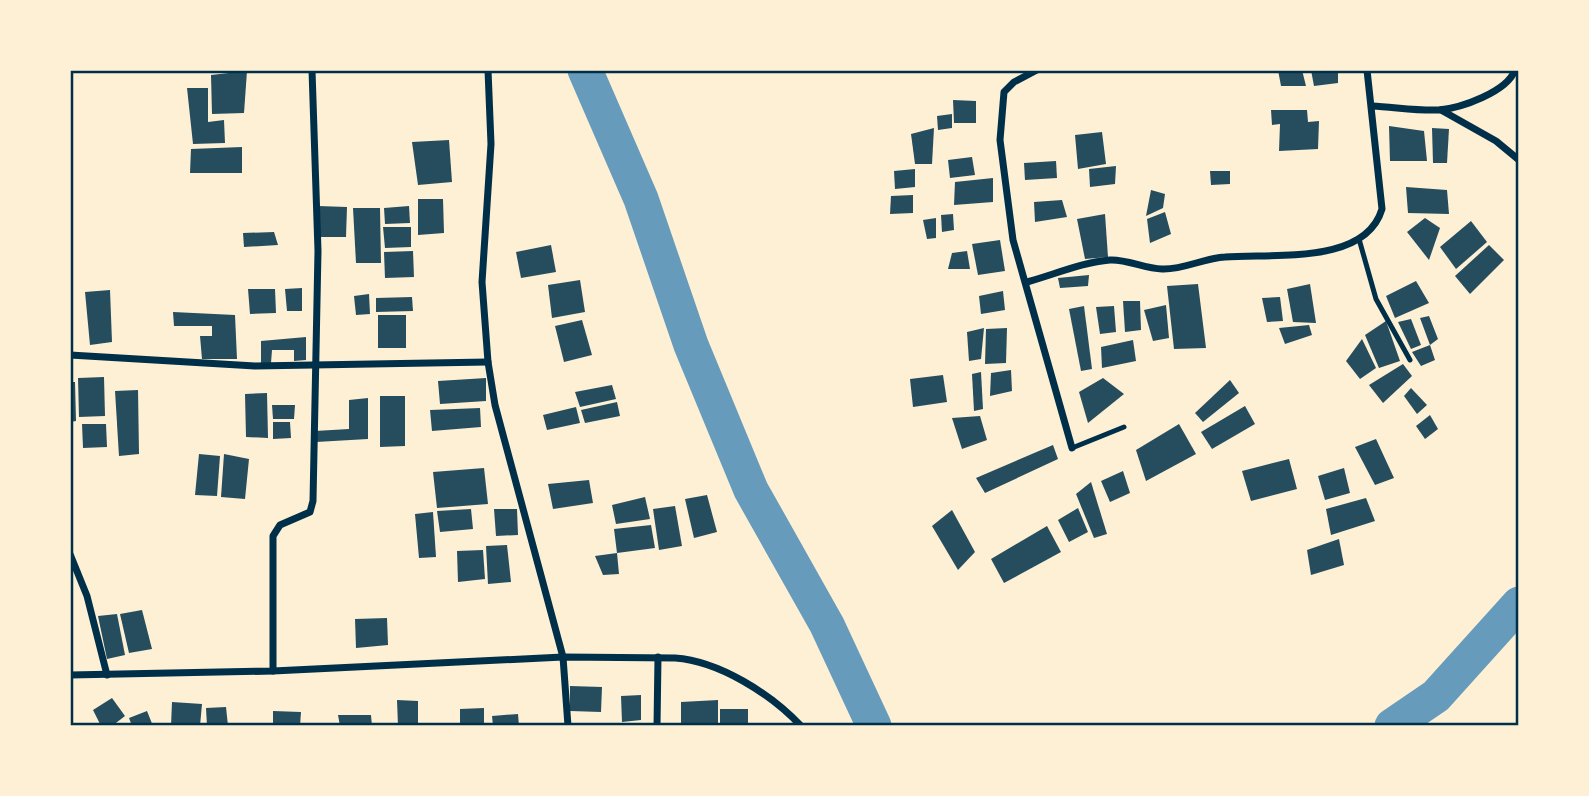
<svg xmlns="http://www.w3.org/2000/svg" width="1589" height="796" font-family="Ubuntu,sans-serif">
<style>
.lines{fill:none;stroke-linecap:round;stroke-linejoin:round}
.river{stroke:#669bbc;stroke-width:35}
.building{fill:#264d5e}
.service{stroke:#003049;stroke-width:5}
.minor{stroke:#003049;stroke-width:7}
.neatline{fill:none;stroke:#003049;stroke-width:2.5}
</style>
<rect width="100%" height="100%" fill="#fdf0d5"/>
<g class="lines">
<g class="river">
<path d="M585,70L641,199L691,345L751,490L827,625L874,726"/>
<path d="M1392,726L1436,696L1519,604"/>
</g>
</g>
<g class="building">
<path d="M1278,70H1302L1306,86H1281Z"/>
<path d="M1311,70H1338V83L1314,86Z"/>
<path d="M247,71L244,113L212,114L211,75Z"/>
<path d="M187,88H208V122L224,120L225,143L193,144Z"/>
<path d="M953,100L976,101V123H954Z"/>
<path d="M1271,110H1307L1308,122L1319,121L1318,149L1279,151L1280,124L1272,125Z"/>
<path d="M952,114V128L938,130L937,116Z"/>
<path d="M1389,126L1424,131L1427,161H1390Z"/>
<path d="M934,128L932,164H915L911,134Z"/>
<path d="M1432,128L1449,129L1447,163H1433Z"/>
<path d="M1102,132L1106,164L1078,169L1075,135Z"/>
<path d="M449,140L452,182L418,185L412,142Z"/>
<path d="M242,147V173H190L191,149Z"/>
<path d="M972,157L975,175L950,178L948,160Z"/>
<path d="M1056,161L1057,178L1025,180L1024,163Z"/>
<path d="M1116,166L1115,184L1090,187L1089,169Z"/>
<path d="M915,169V187L895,189L894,171Z"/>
<path d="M1210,171H1230V184L1211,185Z"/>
<path d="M993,178V202L954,205L955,182Z"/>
<path d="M1406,187L1447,190L1449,214L1408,213Z"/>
<path d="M1151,190L1165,194L1163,208L1146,216Z"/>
<path d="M913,195V213L890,214L891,196Z"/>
<path d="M418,199H443L444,233L418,235Z"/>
<path d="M1062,200L1067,217L1035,222L1034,202Z"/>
<path d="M318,206L347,207L346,237H319Z"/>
<path d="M409,206L410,223L385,224L384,208Z"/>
<path d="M353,208H380L381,263H356Z"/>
<path d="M1165,212L1171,234L1150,243L1147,219Z"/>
<path d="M953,214L954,230L942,232L941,215Z"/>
<path d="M1105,214L1108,257L1085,259L1077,219Z"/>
<path d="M936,218V238L927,239L923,220Z"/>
<path d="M1425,218L1440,228L1429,260L1407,232Z"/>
<path d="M1471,221L1487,242L1456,269L1440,247Z"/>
<path d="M383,227H411V247L385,248Z"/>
<path d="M274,232L278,245L244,247L243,233Z"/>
<path d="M1000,240L1005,271L978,275L972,244Z"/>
<path d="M551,245L556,272L521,278L516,252Z"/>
<path d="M1489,245L1504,260L1470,294L1455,276Z"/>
<path d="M413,251L414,277L385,278L384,252Z"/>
<path d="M967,251L970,269H948L952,253Z"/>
<path d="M1089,275L1088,286L1060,288L1058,278Z"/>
<path d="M580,280L585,312L552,318L548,285Z"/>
<path d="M1416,281L1429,303L1395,318L1386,296Z"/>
<path d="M1198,284L1206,348L1174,349L1167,286Z"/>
<path d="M1310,284L1316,323L1293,322L1287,289Z"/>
<path d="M302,288V311H287L285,289Z"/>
<path d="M248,289H275L276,313L250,314Z"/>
<path d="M110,290L112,342L90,345L85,292Z"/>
<path d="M1003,291L1005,310L981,314L979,296Z"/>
<path d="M369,294L370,314L356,315L354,296Z"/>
<path d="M412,297L413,311L376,312V298Z"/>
<path d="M1280,297L1283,321L1267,322L1262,298Z"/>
<path d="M1123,301H1140L1141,330L1125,332Z"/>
<path d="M1166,305L1169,338L1153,341L1144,310Z"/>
<path d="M1084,306L1092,369L1081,371L1069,309Z"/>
<path d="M1114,306L1116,332L1100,334L1096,307Z"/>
<path d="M173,312L235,315L237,359H202L200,336H212V326H174Z"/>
<rect x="378" y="315" width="28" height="33"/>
<path d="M1429,316L1438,339L1430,345L1435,360L1421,366L1412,352L1430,345L1420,318Z"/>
<path d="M1411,319L1421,345L1411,349L1398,322Z"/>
<path d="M582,320L592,355L564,362L555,326Z"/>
<path d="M1386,321L1400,361L1379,368L1365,335Z"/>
<path d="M1309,325L1312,335L1285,344L1279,328Z"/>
<path d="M984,328L981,359L969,361L967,332Z"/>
<path d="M1007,328L1006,363L985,364L986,329Z"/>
<path d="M306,337V360L294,361V350H272L271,363L261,364V341Z"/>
<path d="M1362,339L1376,368L1360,379L1346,361Z"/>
<path d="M1133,340L1136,361L1102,368L1101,347Z"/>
<path d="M1403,364L1412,376L1383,403L1369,385Z"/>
<path d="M1011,370L1012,391L990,396L991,373Z"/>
<path d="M981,372L983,409L974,411L972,374Z"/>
<path d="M943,375L947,402L913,407L910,379Z"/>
<path d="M104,377L105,416L79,417L78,378Z"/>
<path d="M486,378V401L440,404L438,381Z"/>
<path d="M1103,378L1124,394L1088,423L1079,392Z"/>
<path d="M1230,380L1239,393L1203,422L1195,413Z"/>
<path d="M70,382H75L76,421L70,422Z"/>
<path d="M612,385L616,399L580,407L575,392Z"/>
<path d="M1411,388L1427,405L1417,414L1404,396Z"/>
<path d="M138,390L139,454L119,456L115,391Z"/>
<path d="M267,393L268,438L246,437L245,394Z"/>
<path d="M380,396H405V446L380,447Z"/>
<path d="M368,398V439L316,442L315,431L349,429V400Z"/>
<path d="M617,402L620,416L585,423L581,410Z"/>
<path d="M272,405H295L294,419H273Z"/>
<path d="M1245,406L1255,424L1212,449L1201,432Z"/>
<path d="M576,407L580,423L547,430L543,415Z"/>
<path d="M480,408L481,427L432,431L430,410Z"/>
<path d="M1430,415L1438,429L1425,439L1416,426Z"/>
<path d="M980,416L987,440L962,449L952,418Z"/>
<path d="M273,422H290L291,438L273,439Z"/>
<path d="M82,424H106L107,447L83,448Z"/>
<path d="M1179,424L1196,454L1146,481L1136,450Z"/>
<path d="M1376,439L1394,478L1375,485L1355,447Z"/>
<path d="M1053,445L1058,459L985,493L976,478Z"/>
<path d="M199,454L220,456L217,496L195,495Z"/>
<path d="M224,454L249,459L245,499L221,497Z"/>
<path d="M1289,459L1297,489L1251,501L1242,471Z"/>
<path d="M484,468L488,504L437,508L433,472Z"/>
<path d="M1344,468L1350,493L1325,500L1318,476Z"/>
<path d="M1123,471L1130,493L1110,502L1101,481Z"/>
<path d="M589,480L593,503L553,509L548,484Z"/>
<path d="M1091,482L1107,534L1094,538L1076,494Z"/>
<path d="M707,495L717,532L694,538L685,499Z"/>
<path d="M645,497L650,519L616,524L612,505Z"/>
<path d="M1366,498L1375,521L1331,535L1326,509Z"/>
<path d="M675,506L682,546L659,550L653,509Z"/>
<path d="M1078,508L1088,532L1069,542L1058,520Z"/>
<path d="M471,509L473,529L440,532L437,511Z"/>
<path d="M494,509H517L518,535L496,536Z"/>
<path d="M952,510L975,552L958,570L932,526Z"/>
<path d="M433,512L436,557L419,558L415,514Z"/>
<path d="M651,525L655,548L617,553L614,529Z"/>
<path d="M1047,526L1061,552L1004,583L991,559Z"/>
<path d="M1339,539L1344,565L1311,575L1307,550Z"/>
<path d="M507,545L511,582L488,584L486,546Z"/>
<path d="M483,550L485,579L458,582L457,551Z"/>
<path d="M617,553L619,574L603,575L595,556Z"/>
<path d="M142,610L152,649L129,653L120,614Z"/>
<path d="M117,614L125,655L107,659L98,616Z"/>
<path d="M387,618L388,645L356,648L355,619Z"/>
<path d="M570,686L602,687L601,712L570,711Z"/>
<path d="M641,695V720L622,722L621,696Z"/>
<path d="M112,698L125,716L112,726H101L93,710Z"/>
<path d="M397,700L418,701V726H398Z"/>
<path d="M718,700V726H681V702Z"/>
<path d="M172,702L202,704L200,726H171Z"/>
<path d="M226,707L228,726H207L206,708Z"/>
<path d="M484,708V726H460V709Z"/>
<rect x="720" y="709" width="28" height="17"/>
<path d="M147,711L153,726H132L129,718Z"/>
<path d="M273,711L301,712L300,726H273Z"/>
<path d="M518,714L519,726H493L492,716Z"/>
<path d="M338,715H371L372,726H340Z"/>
</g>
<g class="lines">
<g class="service">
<path d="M1359,239L1376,299L1410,360"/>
<path d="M1072,448L1124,427"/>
</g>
<g class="minor">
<path d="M488,70L491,144L482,282L488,362L495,405L563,657L568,726"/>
<path d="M1037,70L1014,82L1004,92L1000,140L1013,240L1072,448"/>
<path d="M1372,106C1394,107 1417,111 1439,110C1461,108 1507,92 1515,70"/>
<path d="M1441,110L1496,141L1519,160"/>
<path d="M1027,282C1053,275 1083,262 1110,260C1127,259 1145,269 1162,269C1183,270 1204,258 1225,257C1271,253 1365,266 1382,209L1367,70"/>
<path d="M70,355L255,366L488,362"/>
<path d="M70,554L87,596L107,675"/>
<path d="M273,671V536L280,525L310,512L313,501L318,251L312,70"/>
<path d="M70,675L273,671L563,657L675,658C719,661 771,694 801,726"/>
<path d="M657,726L658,657"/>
</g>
</g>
<rect width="1589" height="796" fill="none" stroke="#fdf0d5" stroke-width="144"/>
<rect x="72" y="72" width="1445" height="652" class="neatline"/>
</svg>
